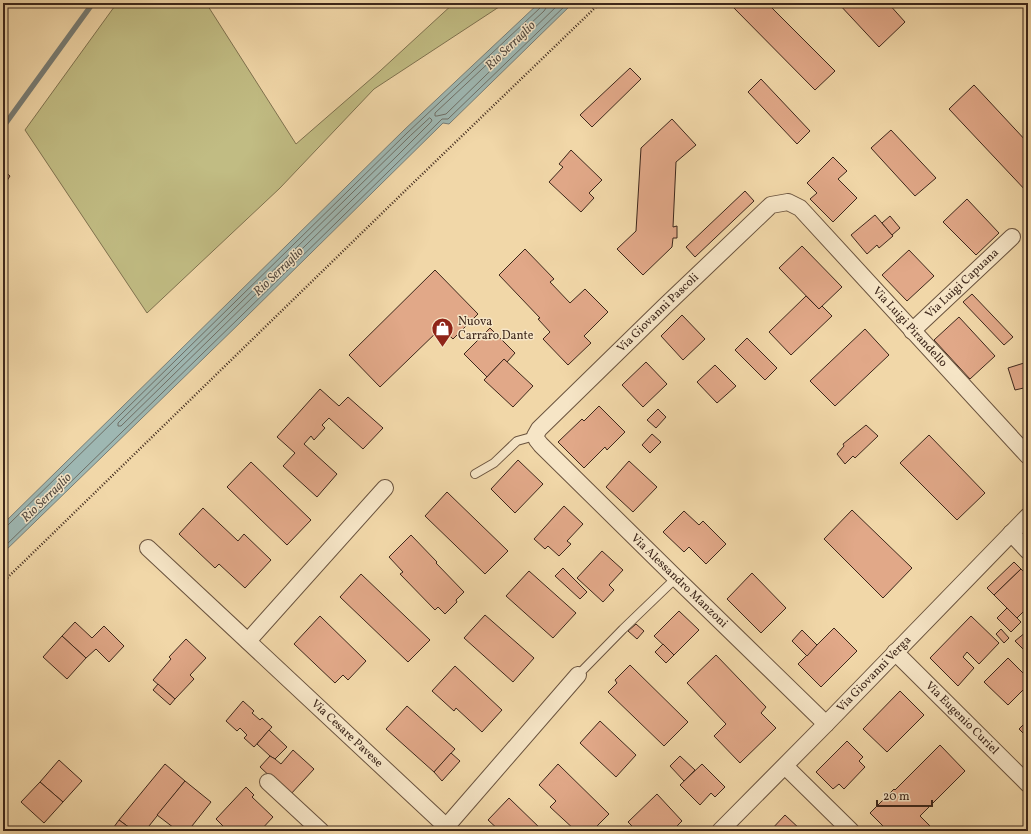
<svg xmlns="http://www.w3.org/2000/svg" width="1031" height="834" font-family="Vollkorn,serif">
<style>
.green{fill:#c1bc83;stroke:#7f724f}
.water{fill:#9eb7b2;stroke:#777d76}
.lines{fill:none;stroke-linecap:round;stroke-linejoin:round}
.shore{stroke:#6e6f66;stroke-width:1}
.stream{stroke:#777d76;stroke-width:5.5}
.building{fill:#e1a888;stroke:#3d271b}
.lane-casing{stroke:#6a533e;stroke-width:10}
.street-casing{stroke:#6a533e;stroke-width:18}
.path{stroke:#3d271b;stroke-width:2.5;stroke-dasharray:1 2;stroke-linecap:butt}
.lane{stroke:#f6e5c6;stroke-width:8}
.street{stroke:#f6e5c6;stroke-width:16}
.labels{text-anchor:middle;dominant-baseline:central;stroke-width:3;stroke-linejoin:round;paint-order:stroke}
.street-label{font-size:12px;fill:#3d271b;stroke:#f6e5c6}
.poi-label{font-size:12px;fill:#3d271b;stroke:#f6e5c6;text-anchor:start}
.water-label{font-size:13px;font-style:italic;fill:#554b41;stroke:#f6e5c6}
</style>
<rect width="100%" height="100%" fill="#f1d7a8"/>
<filter id="stains"><feTurbulence type="fractalNoise" baseFrequency=".005" numOctaves="4"/><feColorMatrix values="0 0 0 0 .2 0 0 0 0 .09 0 0 0 0 .02 0 0 0 .5 -.17"/></filter>
<radialGradient id="worn" r=".72"><stop offset=".6" stop-color="#630" stop-opacity="0"/><stop offset="1" stop-color="#630" stop-opacity=".3"/></radialGradient>
<path class="green" d="M117,3H206L296,144L380,71L454,3H505L374,89L280,188L147,313L25,130Z"/>
<path class="water" d="M539,3H573L449,124L443,123L243,320L3,553V524L404,130Z"/>
<g class="lines">
<g class="shore">
<path d="M547,3L546,8L544,11L435,113V116H437L446,114L560,3"/>
<path d="M430,118L432,120L431,122L398,155L121,426H118V423L410,136Z"/>
<path d="M3,526L8,525L407,133L540,8L541,3"/>
<path d="M3,548L240,317L440,121L442,119H448L568,3"/>
</g>
<path class="stream" d="M3,127L93,3"/>
</g>
<g class="building">
<path d="M729,3H767L835,71L815,90Z"/>
<path d="M838,3H888L905,22L879,47Z"/>
<path d="M630,68L641,79L592,127L580,115Z"/>
<path d="M761,79L810,131L797,144L748,92Z"/>
<path d="M974,85L1028,143V193L949,109Z"/>
<path d="M672,119L696,145L676,162L673,227L677,226V238H673L672,247L643,275L617,249L636,231L641,148Z"/>
<path d="M891,130L936,178L915,196L871,148Z"/>
<path d="M571,150L602,180L589,193L594,198L581,212L549,182L563,167L559,164Z"/>
<path d="M833,157L847,171L838,179L857,198L833,222L810,199L817,193L807,183Z"/>
<path d="M3,170L10,176L3,187Z"/>
<path d="M745,191L754,201L695,257L686,247Z"/>
<path d="M967,199L999,233L976,255L943,222Z"/>
<path d="M875,215L893,236L879,248L877,245L867,254L851,235Z"/>
<path d="M890,216L900,228L892,235L882,223Z"/>
<path d="M802,246L842,287L819,309L779,268Z"/>
<path d="M525,249L554,279L550,282L570,303L585,289L608,312L584,336L591,343L568,365L543,339L550,332L538,319L540,318L499,275Z"/>
<path d="M909,250L934,276L907,301L882,275Z"/>
<path d="M435,270L478,314L453,339L441,328L380,387L349,355Z"/>
<path d="M972,294L1013,337L1004,345L963,302Z"/>
<path d="M806,296L819,309L822,306L832,316L791,355L769,332Z"/>
<path d="M682,315L705,339L683,360L661,336Z"/>
<path d="M959,317L995,356L970,379L934,340Z"/>
<path d="M490,328L515,353L507,362L504,359L487,377L464,354Z"/>
<path d="M865,329L889,355L835,406L810,381Z"/>
<path d="M747,338L777,368L765,380L735,350Z"/>
<path d="M504,359L533,386L513,407L484,380Z"/>
<path d="M1028,360V387L1015,390L1008,368L1024,363Z"/>
<path d="M646,362L667,384L643,407L622,385Z"/>
<path d="M715,365L736,386L717,403L697,382Z"/>
<path d="M320,389L339,406L348,397L383,428L363,449L329,418L322,425L325,428L314,440L311,436L304,444L337,474L317,497L283,466L295,453L277,437Z"/>
<path d="M599,406L625,432L607,450L605,447L584,468L558,442L582,419L584,421Z"/>
<path d="M658,409L666,417L656,428L647,420Z"/>
<path d="M866,425L878,436L855,458L853,456L845,464L837,454L844,446L843,444Z"/>
<path d="M652,434L661,442L650,453L642,445Z"/>
<path d="M929,435L985,493L957,520L900,463Z"/>
<path d="M518,460L543,484L515,513L491,489Z"/>
<path d="M629,461L657,487L633,512L606,487Z"/>
<path d="M251,462L311,520L287,545L227,487Z"/>
<path d="M447,492L508,551L485,574L425,516Z"/>
<path d="M564,506L583,524L567,541L571,544L559,556L548,546L545,549L534,539Z"/>
<path d="M203,508L238,541L244,534L271,560L245,588L219,564L215,568L179,534Z"/>
<path d="M852,510L912,568L883,598L824,539Z"/>
<path d="M684,511L699,525L703,521L726,544L706,564L689,547L684,552L663,532Z"/>
<path d="M411,535L437,562L436,563L464,592L456,600L457,602L445,614L438,607L435,610L400,574L403,572L389,557Z"/>
<path d="M602,551L623,570L609,585L614,590L603,602L577,578Z"/>
<path d="M1014,562L1021,569L994,595L987,588Z"/>
<path d="M563,568L587,592L580,599L555,576Z"/>
<path d="M1021,569L1028,576V607L1017,618L994,595Z"/>
<path d="M529,571L576,613L553,638L506,596Z"/>
<path d="M752,573L786,608L761,633L727,599Z"/>
<path d="M361,574L430,640L408,662L340,597Z"/>
<path d="M1007,608L1021,622L1011,632L997,618Z"/>
<path d="M679,611L699,630L674,655L654,636Z"/>
<path d="M485,615L534,658L513,682L464,638Z"/>
<path d="M320,616L366,661L348,680L343,675L335,683L294,644Z"/>
<path d="M971,616L999,643L979,664L967,652L963,657L974,668L958,686L930,658Z"/>
<path d="M75,622L92,638L104,626L124,646L109,662L96,649L86,658L62,636Z"/>
<path d="M636,624L644,631L637,639L628,631Z"/>
<path d="M834,628L857,651L821,687L798,664Z"/>
<path d="M1001,629L1009,638L1004,643L996,634Z"/>
<path d="M802,630L817,645L807,656L792,641Z"/>
<path d="M1026,632L1028,634V647L1024,650L1015,641Z"/>
<path d="M62,636L86,658L67,679L43,657Z"/>
<path d="M186,639L206,658L190,675L194,679L175,699L153,680L171,659L169,657Z"/>
<path d="M663,644L674,655L666,663L655,652Z"/>
<path d="M716,655L766,707L761,713L776,728L740,763L714,736L726,724L687,683Z"/>
<path d="M1008,658L1028,678V685L1008,705L984,682Z"/>
<path d="M630,665L688,722L664,746L608,692L617,683L615,680Z"/>
<path d="M455,666L502,710L482,732L456,708L454,711L432,691Z"/>
<path d="M158,684L175,699L170,705L153,690Z"/>
<path d="M900,691L924,715L887,752L863,729Z"/>
<path d="M243,701L254,711L252,713L260,720L262,718L272,727L254,747L244,738L247,735L240,728L237,731L226,721Z"/>
<path d="M407,706L455,749L434,772L386,729Z"/>
<path d="M1028,720V738L1019,729Z"/>
<path d="M600,721L636,755L616,777L580,743Z"/>
<path d="M269,730L287,747L275,759L270,756L257,744Z"/>
<path d="M847,741L863,757L859,761L865,767L844,789L839,784L833,789L816,772Z"/>
<path d="M940,745L965,771L920,816L935,831H888L870,813L894,789L895,790Z"/>
<path d="M293,750L314,769L290,795L260,767L270,756L275,759L281,764Z"/>
<path d="M451,753L460,761L442,781L434,772Z"/>
<path d="M680,756L695,770L684,781L670,766Z"/>
<path d="M59,760L82,781L63,802L40,782Z"/>
<path d="M165,764L185,781L145,831H134L119,820Z"/>
<path d="M558,764L609,814L592,831H576L550,807L556,801L539,785Z"/>
<path d="M702,764L725,787L715,797L711,793L700,805L680,785Z"/>
<path d="M185,781L211,802L188,831H178L157,815Z"/>
<path d="M40,782L63,802L44,823L21,802Z"/>
<path d="M246,787L254,795L252,797L273,817L260,831H228L216,819Z"/>
<path d="M657,794L682,821L672,831H637L628,822Z"/>
<path d="M509,798L543,831H500L488,820Z"/>
<path d="M785,815L802,831H770Z"/>
<path d="M119,820L134,831H111Z"/>
</g>
<g class="lines">
<defs>
<g id="lane">
<path d="M475,474L494,463L517,441L535,436"/>
<path d="M578,675L623,629L676,578"/>
</g>
<g id="street">
<path id="s1" d="M912,331L1012,237"/>
<path d="M1011,533L1028,551"/>
<path id="s2" d="M148,548L451,831"/>
<path d="M248,641L385,488"/>
<path id="s3" d="M895,652L1028,784"/>
<path id="s4" d="M826,724L676,578L541,445L537,440L535,436L539,429L665,306L771,205L788,202L800,208L1028,456"/>
<path d="M785,766L851,831"/>
<path d="M268,782L321,831"/>
<path d="M446,827L578,675"/>
<path id="s5" d="M720,831L826,724L1028,516"/>
</g>
</defs>
<use href="#lane" class="lane-casing"/>
<use href="#street" class="street-casing"/>
<path class="path" d="M3,582L410,186L600,3"/>
<use href="#lane" class="lane"/>
<use href="#street" class="street"/>
</g>
<defs>
<symbol id="shop-pin" viewBox="-11 -11 22 30"><path d="M0 17L-7.5 6A9.5 9.5 0 1 1 7.5 6Z" fill="#8f2418" stroke="#f6e5c6"/><path d="M-5-2.5h2.3a2.7 3.5 0 0 1 5.4 0H5L5.5 6h-11ZM-1.5-2.5h3a1.5 2.3 0 0 0-3 0Z" fill="#fff"/></symbol>
</defs>
<g fill-rule="evenodd">
<use href="#shop-pin" x="430" y="316" width="25" height="34"/>
</g>
<g class="labels">
<g class="street-label">
<text stroke="none"><textPath href="#s1" startOffset="69">Via Luigi Capuana</textPath></text>
<text stroke="none"><textPath href="#s4" startOffset="584">Via Giovanni Pascoli</textPath></text>
<text stroke="none"><textPath href="#s4" startOffset="933">Via Luigi Pirandello</textPath></text>
<text transform="translate(679 581) rotate(44)">Via Alessandro Manzoni</text>
<text stroke="none"><textPath href="#s5" startOffset="220">Via Giovanni Verga</textPath></text>
<text stroke="none"><textPath href="#s3" startOffset="94">Via Eugenio Curiel</textPath></text>
<text stroke="none"><textPath href="#s2" startOffset="272">Via Cesare Pavese</textPath></text>
</g>
<g class="poi-label">
<text x="458" y="322">Nuova<tspan x="458" dy="14">Carraro Dante</tspan></text>
</g>
<g class="water-label">
<text transform="translate(511 46) rotate(-44)">Rio Serraglio</text>
<text transform="translate(279 272) rotate(-44)">Rio Serraglio</text>
<text transform="translate(47 498) rotate(-44)">Rio Serraglio</text>
</g>
</g>
<rect width="1031" height="834" fill="none" stroke="#f1d7a8" stroke-width="16"/>
<rect x="4" y="4" width="1023" height="826" fill="none" stroke="#3d271b" stroke-width="2"/>
<rect x="8" y="8" width="1015" height="818" fill="none" stroke="#3d271b"/>
<path d="M877 800v6h55v-6" fill="none" stroke="#3d271b" stroke-width="2"/>
<text x="883" y="800" font-size="12" fill="#3d271b" stroke="#f6e5c6" stroke-width="3" paint-order="stroke">20 m</text>
<rect width="100%" height="100%" filter="url(#stains)"/>
<rect width="100%" height="100%" fill="url(#worn)"/>
</svg>
